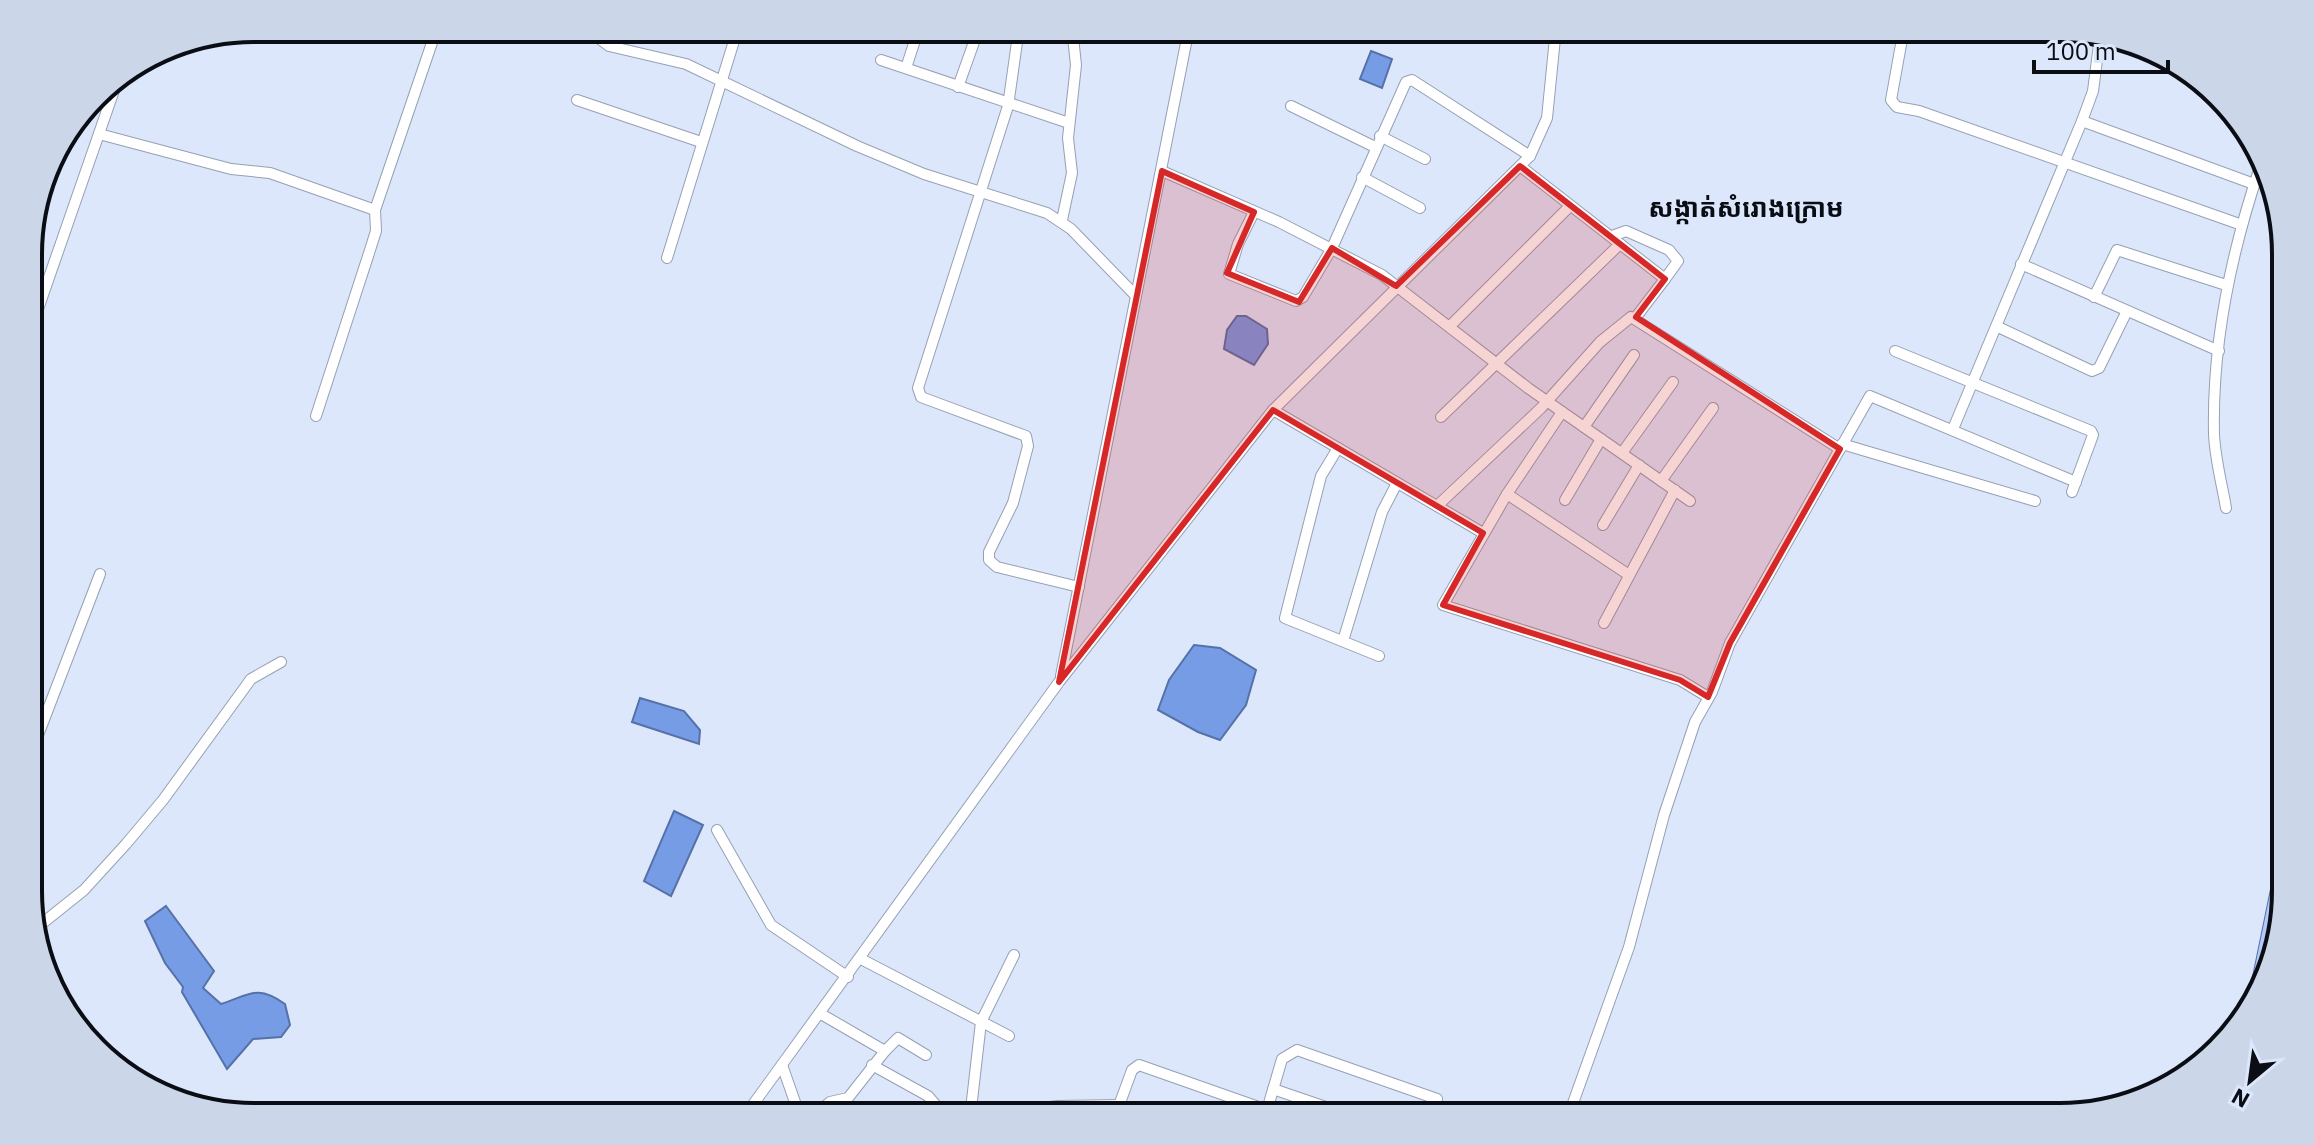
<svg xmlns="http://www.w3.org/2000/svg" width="2314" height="1145" font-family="'IBM Plex Sans','Noto Sans Khmer',sans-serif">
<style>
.water{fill:#769ce6;stroke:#5671a7;stroke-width:2}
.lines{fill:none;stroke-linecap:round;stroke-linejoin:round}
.street-casing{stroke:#96a0b3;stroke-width:12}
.primary-casing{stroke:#5570a6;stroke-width:18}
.street{stroke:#fff;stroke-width:10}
.primary{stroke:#b1caf9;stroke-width:16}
.marked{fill:#d62828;fill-opacity:0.2;stroke:#d62828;stroke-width:6;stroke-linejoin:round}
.labels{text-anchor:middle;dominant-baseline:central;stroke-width:8;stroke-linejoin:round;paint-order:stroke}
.quarter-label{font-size:26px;font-weight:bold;fill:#0a0d14;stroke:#dce7fc}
.rim{fill:none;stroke:#0a0d14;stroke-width:4}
</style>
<rect width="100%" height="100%" fill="#dce7fc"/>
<g class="water">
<path d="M1371,51L1392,59L1382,88L1360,79Z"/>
<path d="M1237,316H1246L1267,329L1268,344L1254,365L1224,349L1227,330Z"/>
<path d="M1194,645L1220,648L1256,670L1246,705L1220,740L1198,732L1158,710L1169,680Z"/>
<path d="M640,698L684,711L700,730L699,744L632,722Z"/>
<path d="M674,811L703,825L671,896L644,881Z"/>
<path d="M166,906L214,971L203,988L221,1004C248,996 256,983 285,1004L290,1025L281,1037L253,1039L227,1069L182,992L183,987L165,963L145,921Z"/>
</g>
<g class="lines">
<defs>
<g id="street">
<path d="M585,28L609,46L686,64L857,146L924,174L1047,213L1071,229L1136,296"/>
<path d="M1019,28L1008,106L918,388L921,397L1026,436L1028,446L1013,503L989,552V560L997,567L1079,587"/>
<path d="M1666,28L1676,34"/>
<path d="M1904,28L1891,100L1897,107L1919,111L2242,225"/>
<path d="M881,60L1069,123"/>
<path d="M906,68L919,28"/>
<path d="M958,87L979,28"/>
<path d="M577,100L701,142"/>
<path d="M1291,106L1375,147"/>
<path d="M2082,121L2254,184"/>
<path d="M99,134L231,169L270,173L375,210"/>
<path d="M1380,136L1425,159"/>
<path d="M1520,166L1665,279L1636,317"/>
<path d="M1162,171L1279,222L1382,275L1528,388L1690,501"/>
<path d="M1362,177L1420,208"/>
<path d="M1254,212L1238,244L1229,274L1296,301L1303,297L1332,248L1406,82L1412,80L1530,156"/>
<path d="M1062,220L1072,173L1068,138L1076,65L1072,28"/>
<path d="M1612,236L1626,231L1669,250L1678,261L1665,279"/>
<path d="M667,258L738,28"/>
<path d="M2021,264L2219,351"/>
<path d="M2094,297L2117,250L2226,285"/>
<path d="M1450,326L1570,206"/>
<path d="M1998,327L2092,371L2099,368L2126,313"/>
<path d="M29,335L119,76"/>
<path d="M1895,351L2091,431L2093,435L2072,492"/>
<path d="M1273,410L1483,533"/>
<path d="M1562,412L1507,494L1443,605L1680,680L1708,697"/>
<path d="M316,416L370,250L376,231L375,210L437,28"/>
<path d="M1441,417L1620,244"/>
<path d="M1584,427L1634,355"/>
<path d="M1953,429L2082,121L2093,91L2100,37"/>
<path d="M1842,444L2035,501"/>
<path d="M1338,448L1321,476L1285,618L1379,656"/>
<path d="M1622,453L1673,382"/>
<path d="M1661,481L1713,408"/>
<path d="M1507,494L1629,575"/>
<path d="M1565,500L1601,439"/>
<path d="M1437,506L1541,408L1600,342L1631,317L1840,449"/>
<path d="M2226,508C2222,484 2215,459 2214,434C2212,343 2231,253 2260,167"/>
<path d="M1603,525L1639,465"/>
<path d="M1604,623L1675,490"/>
<path d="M1343,641L1382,512L1397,483"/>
<path d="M1061,676L1189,28"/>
<path d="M30,756L100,574"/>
<path d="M717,830L771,925L848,977"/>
<path d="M34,930L84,890L126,844L163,800L251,679L281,662"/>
<path d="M861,959L1009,1036"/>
<path d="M885,1051L898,1038L926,1055"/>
<path d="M782,1065L796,1105L808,1113L818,1112L830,1102L848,1098L885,1051L821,1014"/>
<path d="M872,1065L928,1096L946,1117"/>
<path d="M1273,1089L1355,1117"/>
<path d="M968,1116L1058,1106L1120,1105"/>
<path d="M744,1117L1059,682L1273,410L1530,156L1547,118L1556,28"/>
<path d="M956,1117L968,1116L971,1109L981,1022L1014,955"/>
<path d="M1124,1117L1117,1111L1132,1070L1139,1065L1267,1110"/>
<path d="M1265,1117L1282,1059L1297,1050L1437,1099"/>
<path d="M1568,1117L1629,947L1664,815L1695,722L1712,692L1730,643L1870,396L2076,482"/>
</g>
<path id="primary" d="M2257,997L2286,856"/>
</defs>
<use href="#street" class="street-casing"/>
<use href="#primary" class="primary-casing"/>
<use href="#street" class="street"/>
<use href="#primary" class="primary"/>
</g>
<path class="marked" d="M1520,166L1665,279L1636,317L1840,449L1730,643L1708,697L1680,680L1443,605L1483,533L1273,410L1059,682L1162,171L1254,212L1227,273L1299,302L1332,248L1396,286Z"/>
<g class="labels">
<g class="quarter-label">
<text x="1746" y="207">សង្កាត់សំរោងក្រោម</text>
</g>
</g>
<path d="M0 0H2314V1145H0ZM254 42H2060A212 212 0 0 1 2272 254V891A212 212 0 0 1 2060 1103H254A212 212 0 0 1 42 891V254A212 212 0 0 1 254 42Z" fill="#cbd6e9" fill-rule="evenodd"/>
<path class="rim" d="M254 42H2060A212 212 0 0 1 2272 254V891A212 212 0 0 1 2060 1103H254A212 212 0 0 1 42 891V254A212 212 0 0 1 254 42Z"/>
<g transform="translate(2250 1081) rotate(209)" stroke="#dce7fc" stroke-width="6" paint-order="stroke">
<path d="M0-6L14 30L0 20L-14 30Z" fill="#0a0d14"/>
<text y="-12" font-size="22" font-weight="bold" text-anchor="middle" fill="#0a0d14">N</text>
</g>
<path d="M2034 60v12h134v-12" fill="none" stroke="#0a0d14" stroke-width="4"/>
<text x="2046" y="60" font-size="24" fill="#0a0d14" stroke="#dce7fc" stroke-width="6" paint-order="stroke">100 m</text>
</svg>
